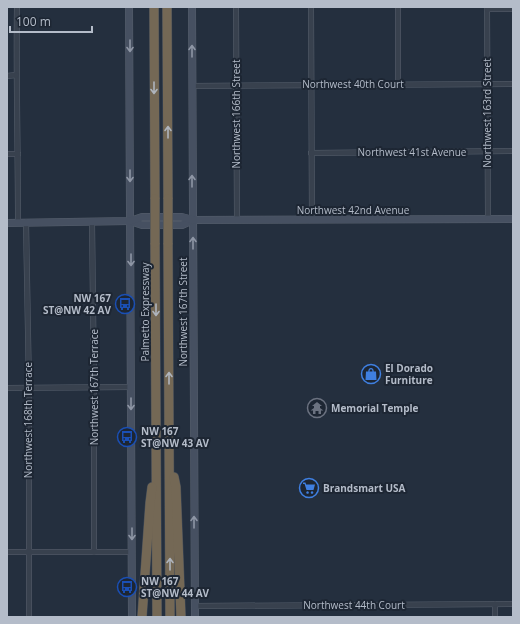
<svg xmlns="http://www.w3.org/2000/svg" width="520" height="624" font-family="'Open Sans',sans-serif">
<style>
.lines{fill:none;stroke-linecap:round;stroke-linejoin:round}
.street-casing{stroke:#565f6c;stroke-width:6}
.secondary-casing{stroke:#565f6c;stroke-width:8}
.highway-casing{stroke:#434c59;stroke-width:10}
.street{stroke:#38414e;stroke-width:5}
.secondary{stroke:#465061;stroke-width:7}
.highway{stroke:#746855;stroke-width:9}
.highway-bridge-casing{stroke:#434c59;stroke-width:10;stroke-linecap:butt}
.highway-bridge{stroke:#746855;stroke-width:9}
.oneway{stroke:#8e96a5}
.oneway2{stroke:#aeb4bd}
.labels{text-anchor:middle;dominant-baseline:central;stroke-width:4;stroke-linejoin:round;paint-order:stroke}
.street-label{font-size:10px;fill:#b4bcc9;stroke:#1d2633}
.poi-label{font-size:10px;font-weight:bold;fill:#b4bcc9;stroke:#1d2633;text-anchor:start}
</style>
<rect width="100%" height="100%" fill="#242f3e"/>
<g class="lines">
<defs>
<g id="street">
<path d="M17,7C16,79 18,151 18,223"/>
<path d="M236,7L237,220"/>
<path d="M311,7L312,220"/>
<path d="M487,7L488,219"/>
<path d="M487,9H513"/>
<path d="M7,76L16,75"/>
<path d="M398,84V7"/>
<path d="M192,86L513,84"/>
<path d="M311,153L513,151"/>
<path d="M7,154H18"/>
<path d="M26,222L29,388V617"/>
<path d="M92,222L94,387V552"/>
<path d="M7,388L131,387"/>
<path d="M7,552H132"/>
<path d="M495,604V617"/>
<path d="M195,606L513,604"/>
</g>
<g id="secondary">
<path d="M129,7L132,617"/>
<path d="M192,7L195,617"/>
<path d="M130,221L142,225H182L193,220"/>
<path d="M7,223L130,221L142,217H182L193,220L513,219"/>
</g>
<g id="highway">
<path d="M154,7L155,199"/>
<path d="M167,7L168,199"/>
<path d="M155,243L157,617"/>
<path d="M168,243L170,617"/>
<path d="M174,477L176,487L181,617"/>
<path d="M142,617L150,503L152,487"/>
</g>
</defs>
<use href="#street" class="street-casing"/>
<use href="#secondary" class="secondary-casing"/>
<use href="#highway" class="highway-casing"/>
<use href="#street" class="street"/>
<use href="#secondary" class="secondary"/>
<use href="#highway" class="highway"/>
<defs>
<g id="highway-bridge">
<path d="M155,199V243"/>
<path d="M168,199V243"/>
</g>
</defs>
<use href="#highway-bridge" class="highway-bridge-casing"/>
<use href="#highway-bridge" class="highway-bridge"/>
</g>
<defs><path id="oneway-shaft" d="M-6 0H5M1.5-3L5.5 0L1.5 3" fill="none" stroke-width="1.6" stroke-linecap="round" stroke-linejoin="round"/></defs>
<g class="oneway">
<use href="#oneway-shaft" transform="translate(130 46) rotate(90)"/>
<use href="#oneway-shaft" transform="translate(192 51) rotate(-90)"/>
<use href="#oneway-shaft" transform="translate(130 176) rotate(90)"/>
<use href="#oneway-shaft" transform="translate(192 181) rotate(-90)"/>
<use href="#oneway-shaft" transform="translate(193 243) rotate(-90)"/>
<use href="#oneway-shaft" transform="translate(131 260) rotate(90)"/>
<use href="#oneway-shaft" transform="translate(131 404) rotate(90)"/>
<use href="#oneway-shaft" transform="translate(194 522) rotate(-90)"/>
<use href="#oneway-shaft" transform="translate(132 534) rotate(90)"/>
</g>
<g class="oneway2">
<use href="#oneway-shaft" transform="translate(154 88) rotate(90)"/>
<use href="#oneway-shaft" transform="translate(168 132) rotate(-90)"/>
<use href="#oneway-shaft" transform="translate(156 310) rotate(90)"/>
<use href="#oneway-shaft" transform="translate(169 378) rotate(-90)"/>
<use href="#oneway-shaft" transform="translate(170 564) rotate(-90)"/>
</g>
<defs>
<symbol id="bus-ring" viewBox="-11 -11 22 22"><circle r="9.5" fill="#1d2633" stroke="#1a4fb4" stroke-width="1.5"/><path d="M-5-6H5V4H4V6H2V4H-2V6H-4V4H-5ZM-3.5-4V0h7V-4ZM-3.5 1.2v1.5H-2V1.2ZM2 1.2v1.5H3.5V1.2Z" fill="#1a4fb4"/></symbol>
<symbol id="shop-ring" viewBox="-11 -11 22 22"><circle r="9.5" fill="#1d2633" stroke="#3f7fe0" stroke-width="1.5"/><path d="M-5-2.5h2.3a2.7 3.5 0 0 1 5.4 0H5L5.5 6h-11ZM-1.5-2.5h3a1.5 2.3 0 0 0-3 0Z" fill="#3f7fe0"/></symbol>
<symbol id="temple-ring" viewBox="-11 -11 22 22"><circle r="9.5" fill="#1d2633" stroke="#6b7280" stroke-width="1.5"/><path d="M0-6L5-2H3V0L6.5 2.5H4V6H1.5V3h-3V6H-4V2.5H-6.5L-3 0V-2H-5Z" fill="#6b7280"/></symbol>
<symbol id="supermarket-ring" viewBox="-11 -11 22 22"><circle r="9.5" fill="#1d2633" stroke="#3f7fe0" stroke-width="1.5"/><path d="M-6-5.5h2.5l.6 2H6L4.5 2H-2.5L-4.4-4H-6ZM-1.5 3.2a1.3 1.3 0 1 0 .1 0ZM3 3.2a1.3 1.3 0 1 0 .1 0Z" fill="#3f7fe0"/></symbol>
</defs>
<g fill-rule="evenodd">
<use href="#bus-ring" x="114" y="293" width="22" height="22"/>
<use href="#shop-ring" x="360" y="363" width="22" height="22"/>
<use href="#temple-ring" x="306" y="397" width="22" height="22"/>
<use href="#bus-ring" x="116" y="426" width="22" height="22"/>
<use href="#supermarket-ring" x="298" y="477" width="22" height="22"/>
<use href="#bus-ring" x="116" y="576" width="22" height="22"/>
</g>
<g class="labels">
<g class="street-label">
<text x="353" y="84">Northwest 40th Court</text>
<text transform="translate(487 113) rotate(-90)">Northwest 163rd Street</text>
<text transform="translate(236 114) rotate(-90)">Northwest 166th Street</text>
<text x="412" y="152">Northwest 41st Avenue</text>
<text x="353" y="210">Northwest 42nd Avenue</text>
<text transform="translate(145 312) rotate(-90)">Palmetto Expressway</text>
<text transform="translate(183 312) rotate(-90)">Northwest 167th Street</text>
<text transform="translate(94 387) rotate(-90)">Northwest 167th Terrace</text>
<text transform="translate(28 420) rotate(-90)">Northwest 168th Terrace</text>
<text x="354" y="605">Northwest 44th Court</text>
</g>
<g class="poi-label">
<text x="111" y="298" text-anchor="end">NW 167<tspan x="111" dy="12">ST@NW 42 AV</tspan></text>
<text x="385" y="368">El Dorado<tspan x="385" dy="12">Furniture</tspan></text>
<text x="331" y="408">Memorial Temple</text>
<text x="141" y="431">NW 167<tspan x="141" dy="12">ST@NW 43 AV</tspan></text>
<text x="323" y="488">Brandsmart USA</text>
<text x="141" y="581">NW 167<tspan x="141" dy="12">ST@NW 44 AV</tspan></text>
</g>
</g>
<rect width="520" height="624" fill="none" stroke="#b4bcc9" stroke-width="16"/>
<path d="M10 26v6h82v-6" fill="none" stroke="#b4bcc9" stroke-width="2"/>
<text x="16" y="26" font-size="12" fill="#b4bcc9" stroke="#1d2633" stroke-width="3" paint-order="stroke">100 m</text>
</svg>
